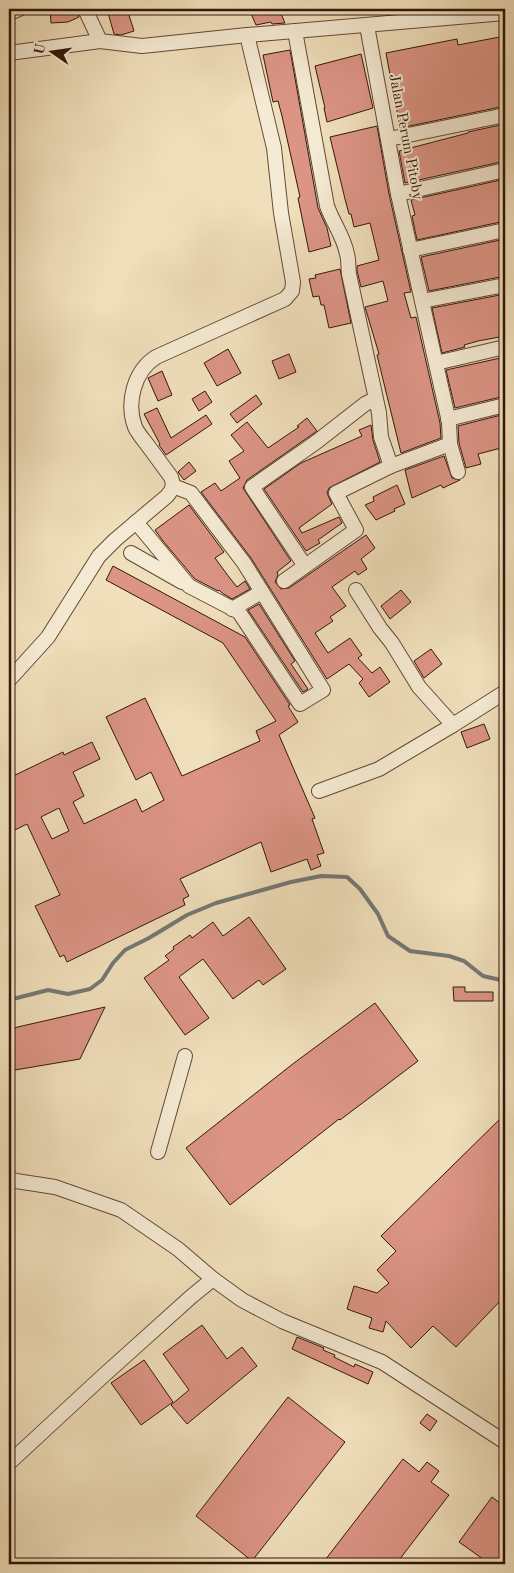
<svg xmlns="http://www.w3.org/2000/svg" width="514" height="1573" font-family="'Old Standard TT',serif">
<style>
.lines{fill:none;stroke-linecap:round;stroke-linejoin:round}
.stream{stroke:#747875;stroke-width:4}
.building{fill:#dc9485;stroke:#32170a;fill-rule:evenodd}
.minor-casing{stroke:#624936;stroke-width:16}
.minor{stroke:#f5ead3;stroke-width:14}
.labels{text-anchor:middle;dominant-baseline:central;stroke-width:4;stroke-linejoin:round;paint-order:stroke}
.street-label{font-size:15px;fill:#32170a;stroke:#f5ead3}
</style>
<rect width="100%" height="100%" fill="#f0dfbb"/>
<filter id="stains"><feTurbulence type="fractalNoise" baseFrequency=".004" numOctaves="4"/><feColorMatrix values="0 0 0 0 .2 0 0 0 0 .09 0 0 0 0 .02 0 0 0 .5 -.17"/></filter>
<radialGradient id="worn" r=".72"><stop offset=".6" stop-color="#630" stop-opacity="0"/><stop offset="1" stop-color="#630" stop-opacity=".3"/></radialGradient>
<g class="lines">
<path class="stream" d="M9,1000L48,990L68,994L90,989L102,980L113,963L125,950L149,938L187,915L216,903L291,882L321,876L347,877L360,889L378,914L388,936L410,951L449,956L464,961L483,976L505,981"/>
</g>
<g class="building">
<path d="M50,9H76L79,17L68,22L51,23Z"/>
<path d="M107,9H127L134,31L121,35L114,34Z"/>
<path d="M249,9H261L262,12L271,9H279L285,23L272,24L271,22L256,25Z"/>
<path d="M505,36V106L400,128L386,53L457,39L458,45Z"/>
<path d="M290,50L318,208L327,228L331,246L309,252L298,198L300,197L282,116L278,101L273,102L263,55Z"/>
<path d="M361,54L373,108L327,122L324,108H325L315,66Z"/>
<path d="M505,124V161L405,183L399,151L468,133V132Z"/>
<path d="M377,126L389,194L411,292L404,293L411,318L416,317L440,423L441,438L401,453L377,355L379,354L365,307L388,301L383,281L361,287L357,271V266L379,260L370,223L354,227L351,214H349L345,199L330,137Z"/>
<path d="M505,179V221L417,240L412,216L415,215L411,200Z"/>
<path d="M505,239V276L429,291L421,257Z"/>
<path d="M340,269L351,323L329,328L324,305H321L319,296L313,297L309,279L316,278L315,275Z"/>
<path d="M505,294V336L478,341L464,345L465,347L442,353L432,308Z"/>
<path d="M228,349L241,373L217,386L204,363Z"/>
<path d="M289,354L296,372L279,379L272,361Z"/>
<path d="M505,357V396L455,408L446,370Z"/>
<path d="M162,371L172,395L158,401L148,378Z"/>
<path d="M205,391L212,402L199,411L192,399Z"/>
<path d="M256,395L262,404L237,423L230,414Z"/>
<path d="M157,408L171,438L206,415L212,424L166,455L159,445L160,444L144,414Z"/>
<path d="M505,414V447L478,454L481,464L466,468L459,443L458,426Z"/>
<path d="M307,418L317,431L247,480L243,488L291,561L277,572L278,575L275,582L281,589L289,588L366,535L375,548L361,559L367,569L358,575L355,571L332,587L346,606L330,617L333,621L315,633L328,653L350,638L362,655L358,658L372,673L380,667L390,682L369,697L359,683L363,679L349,664L327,679L251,558L201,492L215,483L221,491L240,478L229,461L244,451L231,435L247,422L268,448L299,427L297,426Z"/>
<path d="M371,425L373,440L380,462L329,488L327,493L332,504L299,528L302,533L339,517L342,523L318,540L320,543L306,551L264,489L301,463L362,436L359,430Z"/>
<path d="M444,456L452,478L460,480L443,488L441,485L412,498L405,470Z"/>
<path d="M189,462L196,471L184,480L178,472Z"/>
<path d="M397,485L405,504L394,509L395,511L376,520L365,505L374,501L373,497Z"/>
<path d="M189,505L224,552L215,558L229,577L237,587L245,581L250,589L232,599L222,593L219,590L218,591L195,579L163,541L155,530Z"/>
<path d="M113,566L245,637L290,705L288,706L298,722L279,735L315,818L312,819L324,853L317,855L321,866L311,870L307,859L271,872L261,842L180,879L189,896L183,899L185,905L67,962L64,955L60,957L35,906L60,895L27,824L9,833V778L63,752L64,755L92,742L100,759L73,772L84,796L73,802L84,824L136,799L142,812L164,800L151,772L136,780L106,717L145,698L182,776L260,741L256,731L276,721L223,643L106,580ZM59,808L69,831L52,839L41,817Z"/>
<path d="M401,590L411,602L390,619L381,606Z"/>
<path d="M259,604L295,661L291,664L308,689L303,692L248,610Z"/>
<path d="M431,649L442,664L424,678L414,661Z"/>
<path d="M484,724L490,739L467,748L461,732Z"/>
<path d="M249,917L286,969L263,985L259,980L233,999L203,959L179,977L209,1018L185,1035L144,978L169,960L165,956L174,949L173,947L190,935L192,938L213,922L223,936Z"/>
<path d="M453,987H465V992H493V1001H454Z"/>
<path d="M375,1003L418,1061L340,1120L339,1119L230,1205L186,1148L294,1063Z"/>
<path d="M105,1007L80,1059L9,1071V1029Z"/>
<path d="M505,1114V1296L456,1347L433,1326L411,1348L386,1321L383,1332L369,1328L372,1318L347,1309L354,1286L377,1293L389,1283L377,1270L396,1251L381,1236Z"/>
<path d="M202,1325L227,1359L242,1347L257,1366L187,1424L171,1405L189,1390L163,1354Z"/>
<path d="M297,1337L324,1348L323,1350L335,1355L334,1357L354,1367L355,1364L373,1372L368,1384L292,1349Z"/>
<path d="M144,1360L173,1402L141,1425L111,1383Z"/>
<path d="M288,1397L345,1442L252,1561L196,1516Z"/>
<path d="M427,1414L437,1421L430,1431L420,1423Z"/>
<path d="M403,1459L419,1472L427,1462L439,1471L431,1482L449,1495L396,1564H322Z"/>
<path d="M492,1497L505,1507V1564H490L459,1542Z"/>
</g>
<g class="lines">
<defs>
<g id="minor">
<path d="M85,9L100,41"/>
<path d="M9,13L19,9"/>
<path d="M367,26L398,194L449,422L450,444L458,472"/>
<path d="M295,31L327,206C333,223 344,237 347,254C349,260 348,267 349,274L379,413L381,437L391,466L450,444"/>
<path d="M9,53L100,41L142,46L247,35L505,13"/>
<path d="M389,139L505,115"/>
<path d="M398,194L505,170"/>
<path d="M410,250L505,230"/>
<path d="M422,301L505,285"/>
<path d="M436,363L505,347"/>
<path d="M448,419L505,405"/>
<path d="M136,522L189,586L239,612L300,704L323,690L244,563L191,493L173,486"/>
<path d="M131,553L182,582"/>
<path d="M305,566L252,487L315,443L365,404L375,399"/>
<path d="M284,581L356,530L336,493L391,466"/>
<path d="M356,590L380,628L392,643L419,687L453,725"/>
<path d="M232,609L262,592"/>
<path d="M9,680L48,637L99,556L115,540L167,496C173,489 174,486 171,477C163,466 154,454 146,443C142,438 137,432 135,427C126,403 134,371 156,357L285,299L292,291L293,282L281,213L274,148L247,35"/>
<path d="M319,791L379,769L453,725L505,692"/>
<path d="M158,1152L185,1056"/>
<path d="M9,1178L16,1181L55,1187L121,1210L178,1249L213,1279L242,1300L282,1321L382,1362L505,1442"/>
<path d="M9,1463L103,1376L192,1296L213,1279"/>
</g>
</defs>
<use href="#minor" class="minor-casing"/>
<use href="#minor" class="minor"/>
</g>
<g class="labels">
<g class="street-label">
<text transform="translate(405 137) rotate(79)">Jalan Perum Pitoby</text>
</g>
</g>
<rect width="514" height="1573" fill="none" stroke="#f0dfbb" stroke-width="30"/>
<rect x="10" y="10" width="494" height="1553" fill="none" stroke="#32170a" stroke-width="2.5"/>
<rect x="15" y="15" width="484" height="1543" fill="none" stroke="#32170a"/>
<g transform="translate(52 52) rotate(283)" stroke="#f5ead3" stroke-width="4" paint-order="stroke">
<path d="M0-4L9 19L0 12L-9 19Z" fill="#32170a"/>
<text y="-8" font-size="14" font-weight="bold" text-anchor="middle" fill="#32170a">U</text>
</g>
<rect width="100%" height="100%" filter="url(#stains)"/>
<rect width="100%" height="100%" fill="url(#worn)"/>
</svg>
